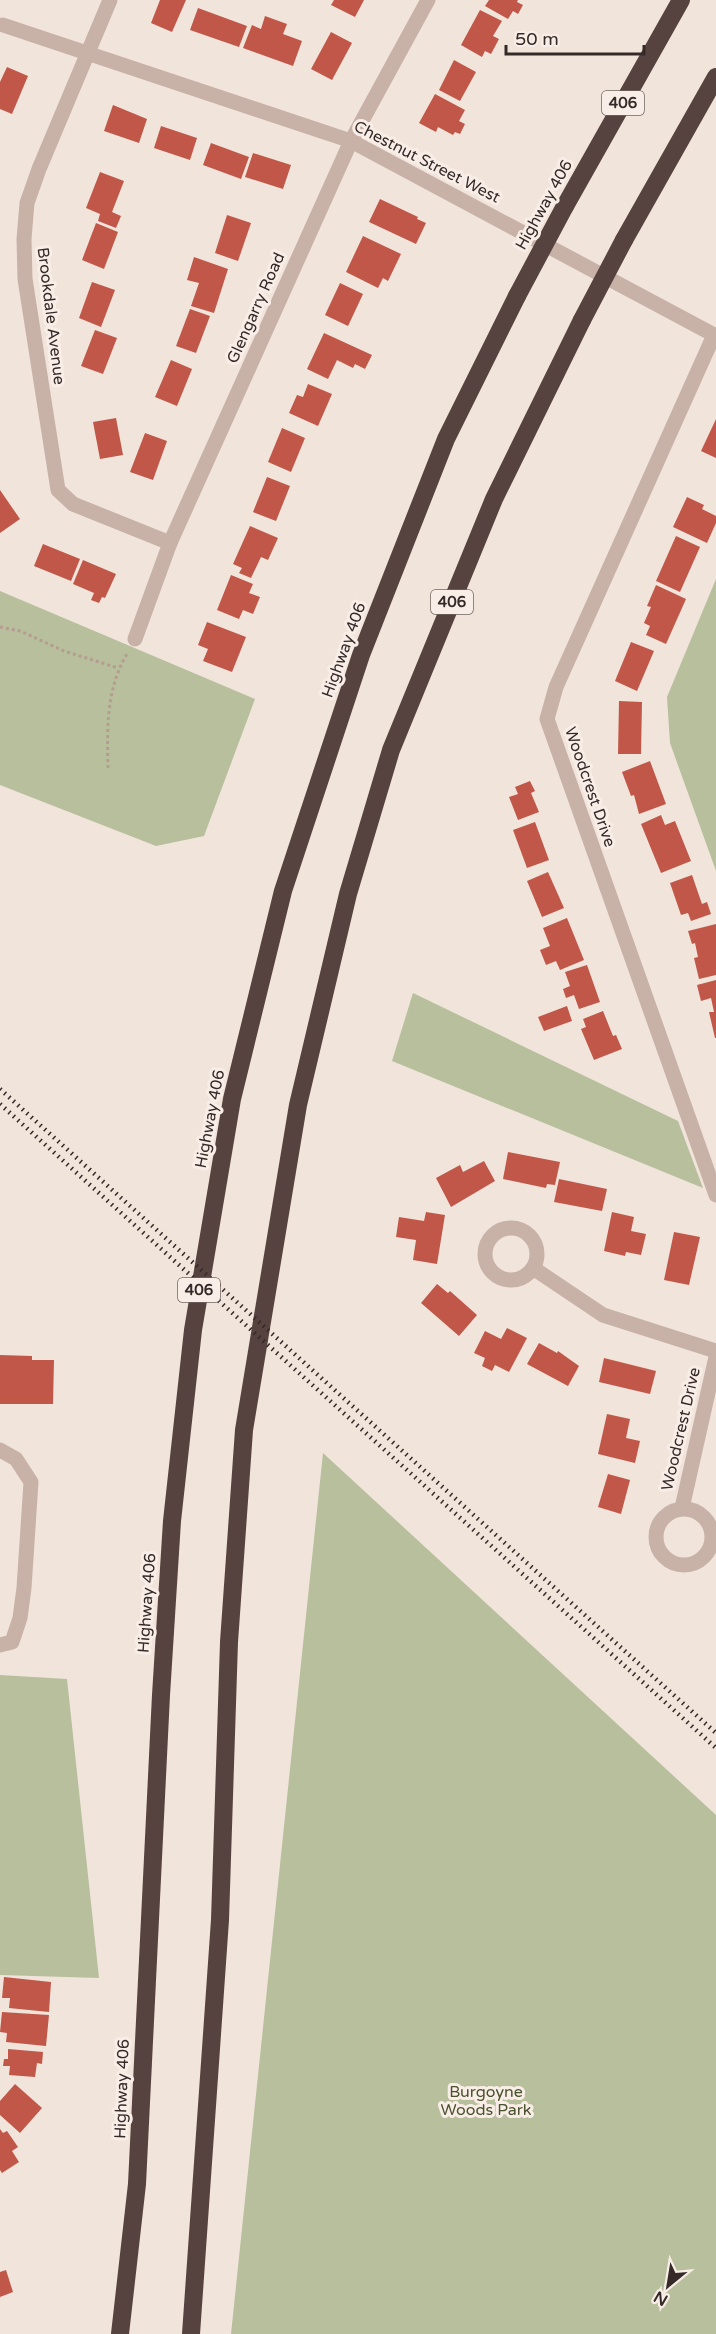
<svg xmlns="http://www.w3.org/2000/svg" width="716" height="2334" font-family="'Varela Round',sans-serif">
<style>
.green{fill:#b8bf9c}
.building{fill:#c15749}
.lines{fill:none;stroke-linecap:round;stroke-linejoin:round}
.path{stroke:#b49c92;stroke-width:3;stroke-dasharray:3 3;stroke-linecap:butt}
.street{stroke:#c8b2a8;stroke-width:15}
.highway{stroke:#56433f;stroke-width:18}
.rail{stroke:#352a28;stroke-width:4.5;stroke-dasharray:1.5 4.5;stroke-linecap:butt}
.highway-bridge{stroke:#56433f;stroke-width:18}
.labels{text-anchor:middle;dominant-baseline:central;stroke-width:6;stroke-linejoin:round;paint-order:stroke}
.shield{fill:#f9eee7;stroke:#706561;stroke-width:1.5}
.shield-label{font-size:15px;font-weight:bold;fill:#352a28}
.street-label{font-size:16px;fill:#352a28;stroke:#f9eee7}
.park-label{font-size:16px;fill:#49522d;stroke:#f9eee7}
</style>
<rect width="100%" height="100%" fill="#f1e4db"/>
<g class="green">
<path d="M716,579V871L670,743L667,697Z"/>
<path d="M0,591L255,699L204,836L156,846L0,785Z"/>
<path d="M413,993L678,1121L703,1188L392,1061Z"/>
<path d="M323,1453L716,1815V2334H231Z"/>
<path d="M0,1675L67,1679L99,1978L0,1975Z"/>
</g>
<g class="building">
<path d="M160,0H186L172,32L151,23Z"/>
<path d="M334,0H364L355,17L331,5Z"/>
<path d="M489,0H518L517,2L523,5L518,14L513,11L508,19L485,6Z"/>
<path d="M198,8L247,26L239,47L190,30Z"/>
<path d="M480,10L502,21L493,36L499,39L491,54L485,51L482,57L461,45Z"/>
<path d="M265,16L287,24L283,34L302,41L293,66L243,48L252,25L261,29Z"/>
<path d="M331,32L352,43L332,80L311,69Z"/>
<path d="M454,60L476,72L460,101L439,90Z"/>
<path d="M7,67L28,76L12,114L0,109V82Z"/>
<path d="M435,94L465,110L459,121L465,124L460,134L455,132L453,135L438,127L436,132L419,123Z"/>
<path d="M113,105L147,119L139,143L104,131Z"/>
<path d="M161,126L197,138L190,160L154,148Z"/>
<path d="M211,143L249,157L241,179L203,165Z"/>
<path d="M253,153L291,165L283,189L245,177Z"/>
<path d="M100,172L124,181L112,212L121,216L116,228L98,221L100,214L86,208Z"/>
<path d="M380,199L418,217L417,219L426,223L416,244L369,222Z"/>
<path d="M227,215L251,223L238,261L215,253Z"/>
<path d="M96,223L118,232L104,269L82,260Z"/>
<path d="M363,236L401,254L388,281L383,278L378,288L346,272Z"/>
<path d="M194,257L228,269L214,313L191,306L199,283L187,280Z"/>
<path d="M92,282L115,290L101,327L79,318Z"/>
<path d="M340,283L363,294L348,326L325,315Z"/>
<path d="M190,309L210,316L196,353L176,346Z"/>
<path d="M95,330L117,338L103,374L81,366Z"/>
<path d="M324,333L372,355L365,369L355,364L353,368L337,360L328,379L307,369Z"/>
<path d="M171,360L192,369L177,406L155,397Z"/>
<path d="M308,384L332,394L318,426L289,413L297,395L303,397Z"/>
<path d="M116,418L123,455L100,459L93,422Z"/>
<path d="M716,419V458L701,451Z"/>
<path d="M282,428L305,438L291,472L268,462Z"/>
<path d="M145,433L167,441L153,480L130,472Z"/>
<path d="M267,477L290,486L276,521L253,512Z"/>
<path d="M0,490L20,519L0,533Z"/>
<path d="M687,497L704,505L702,509L716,516V523L707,543L673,527Z"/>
<path d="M250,526L278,538L268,560L261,557L251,578L239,573L242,568L233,564Z"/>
<path d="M676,536L700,547L680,592L656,581Z"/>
<path d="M43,544L80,559L71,581L34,566Z"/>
<path d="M83,560L116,574L105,598L102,597L99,603L91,600L94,593L73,584Z"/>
<path d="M231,575L253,584L249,593L260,597L253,614L243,610L239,619L217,610Z"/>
<path d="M656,585L686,599L666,644L646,635L650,626L644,623L651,607L647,606Z"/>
<path d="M207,622L246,637L232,672L203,661L208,649L198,645Z"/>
<path d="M631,642L654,651L637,691L615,681Z"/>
<path d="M619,701L642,702L641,754H618Z"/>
<path d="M650,761L666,804L639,814L634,795L631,796L622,772Z"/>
<path d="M530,781L535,791L531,793L539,812L518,820L509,797L518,794L515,787Z"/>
<path d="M661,815L665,825L675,821L691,861L661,873L641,824Z"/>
<path d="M535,822L549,860L527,868L513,830Z"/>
<path d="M548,872L564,908L542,917L527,881Z"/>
<path d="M692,875L702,904L707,902L711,914L691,921L688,913L681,915L670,883Z"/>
<path d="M567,918L584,960L560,970L556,961L546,965L540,950L550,946L543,928Z"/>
<path d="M716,924V975L699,979L694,958L698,957L695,943L692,944L688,931Z"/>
<path d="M587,965L600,1002L579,1009L574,995L566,998L563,989L570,986L565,972Z"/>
<path d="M716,980V1038H715L709,1012H714L711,998L701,1001L697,985Z"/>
<path d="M567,1006L572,1021L544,1031L538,1017Z"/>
<path d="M603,1011L613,1036L616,1035L622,1049L594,1060L581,1029L586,1027L583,1019Z"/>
<path d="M508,1152L560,1162L555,1185L547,1184L546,1188L503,1179Z"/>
<path d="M484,1161L495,1181L451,1207L436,1178L460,1165L463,1172Z"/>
<path d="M559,1179L607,1189L602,1211L554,1202Z"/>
<path d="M426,1212L445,1215L437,1264L413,1260L416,1240L396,1237L399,1217L424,1221Z"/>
<path d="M612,1212L634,1217L631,1231L646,1234L641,1255L626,1252L625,1256L604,1251Z"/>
<path d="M674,1232L700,1237L689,1285L664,1280Z"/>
<path d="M437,1284L448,1293L450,1291L477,1315L459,1336L421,1303Z"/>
<path d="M507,1328L527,1338L509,1372L495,1365L492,1371L482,1366L485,1358L474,1353L485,1331L501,1339Z"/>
<path d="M539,1343L557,1353L558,1351L579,1366L568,1386L527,1364Z"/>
<path d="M0,1355L32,1356V1360H54L53,1404H0Z"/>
<path d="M604,1358L656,1371L650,1394L599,1382Z"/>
<path d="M607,1414L630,1419L626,1438L640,1441L635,1463L598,1454Z"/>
<path d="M608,1474L630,1480L621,1514L598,1507Z"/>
<path d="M4,1977L51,1982L49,2012L9,2008L10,1998H2Z"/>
<path d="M2,2012L49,2015L46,2046L6,2042L7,2033L0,2032Z"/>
<path d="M8,2049L43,2052L42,2064L37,2063L35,2077L9,2075L10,2066H3L4,2059H8Z"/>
<path d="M15,2084L42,2108L20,2133L0,2115V2101Z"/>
<path d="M0,2129L3,2133L7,2131L18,2147L12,2151L19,2162L2,2173L0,2170Z"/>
<path d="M6,2270L13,2292L0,2297V2272Z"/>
</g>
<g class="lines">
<g class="path">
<path d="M0,627L20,631L64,651L118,668"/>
<path d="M108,768C107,729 106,689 127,654"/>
</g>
<g class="street">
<path d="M110,0L39,169L27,203L24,239L25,279L58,490L73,504L170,543"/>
<path d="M3,25L351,141L716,336"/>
<path d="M714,335L556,687L547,719L716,1195"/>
<path d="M135,639L170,543L351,141L428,0"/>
<circle cx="511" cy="1254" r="26"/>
<path d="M533,1268L603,1315L716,1351"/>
<path d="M0,1450L16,1459L31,1482L24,1588L20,1618L12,1642L0,1645"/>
<path d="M682,1508L716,1357"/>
<circle cx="684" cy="1537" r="28"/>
</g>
<g class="highway">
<path d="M565,206L681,0"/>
<path d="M624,240L716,77"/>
<path d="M120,2334L137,2184L161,1695L172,1521L193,1330L232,1099L283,891L361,655L446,439L517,296"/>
<path d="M191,2334L220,1920L229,1642L244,1430L298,1105L348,894L391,750L494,499L582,320"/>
</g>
<g class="rail">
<path d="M0,1089L716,1733"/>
<path d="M0,1104L716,1748"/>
</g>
<g class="highway-bridge">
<path d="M517,296L565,206"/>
<path d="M582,320L624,240"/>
</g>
</g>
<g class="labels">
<g class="shield">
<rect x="602" y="91" width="42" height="24" rx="4.5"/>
<rect x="431" y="590" width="42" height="24" rx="4.5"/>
<rect x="178" y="1278" width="42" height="24" rx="4.5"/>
</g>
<g class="shield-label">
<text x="623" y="103">406</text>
<text x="452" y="602">406</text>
<text x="199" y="1290">406</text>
</g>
<g class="street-label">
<text transform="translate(427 162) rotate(27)">Chestnut Street West</text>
<text transform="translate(544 205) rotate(-61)">Highway 406</text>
<text transform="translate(256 308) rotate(-66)">Glengarry Road</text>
<text transform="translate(51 316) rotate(83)">Brookdale Avenue</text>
<text transform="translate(344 650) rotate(-70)">Highway 406</text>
<text transform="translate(590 787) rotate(71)">Woodcrest Drive</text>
<text transform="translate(210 1119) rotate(-79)">Highway 406</text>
<text transform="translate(681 1429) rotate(-77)">Woodcrest Drive</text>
<text transform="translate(147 1603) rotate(-86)">Highway 406</text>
<text transform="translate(122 2089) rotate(-88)">Highway 406</text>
</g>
<g class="park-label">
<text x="486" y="2092">Burgoyne<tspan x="486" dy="18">Woods Park</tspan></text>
</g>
</g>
<g transform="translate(668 2286) rotate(210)" stroke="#f9eee7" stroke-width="4.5" paint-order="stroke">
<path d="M0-4.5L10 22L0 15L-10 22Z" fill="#352a28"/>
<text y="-9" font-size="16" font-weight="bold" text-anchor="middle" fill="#352a28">N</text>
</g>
<path d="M506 45v9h138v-9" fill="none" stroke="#352a28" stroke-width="3"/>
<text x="515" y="45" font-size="18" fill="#352a28" stroke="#f9eee7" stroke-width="4.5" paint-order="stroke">50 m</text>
</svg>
